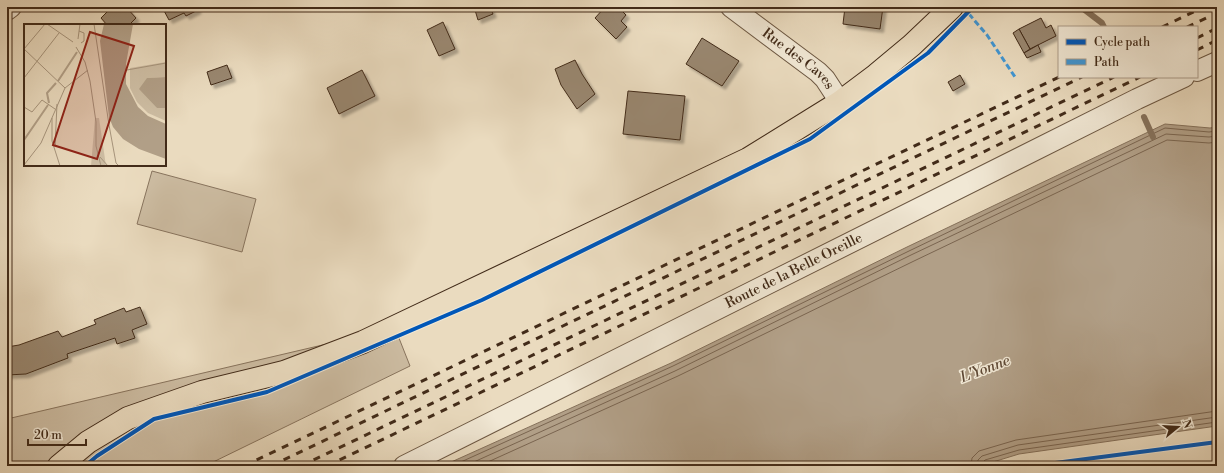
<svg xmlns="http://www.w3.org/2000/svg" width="1224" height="473" font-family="'Libre Bodoni',serif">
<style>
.green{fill:#cdbda3;stroke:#88745e}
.water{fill:#b19f87;stroke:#85715b}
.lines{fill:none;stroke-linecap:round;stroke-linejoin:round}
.shore{stroke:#7a6550;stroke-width:1}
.stream{stroke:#85715b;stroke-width:6}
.building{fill:#99876f;stroke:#422b19;filter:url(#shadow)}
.minor-casing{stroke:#6c5742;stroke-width:22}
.major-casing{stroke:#422b19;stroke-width:24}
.minor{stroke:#f1e8d5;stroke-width:20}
.major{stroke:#eadbbf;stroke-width:22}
.rail{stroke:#422b19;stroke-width:3;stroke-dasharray:7 7;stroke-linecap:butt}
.quiet{stroke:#3f96d4;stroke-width:3;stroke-dasharray:6 3;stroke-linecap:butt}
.cycleway-casing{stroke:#f1e8d5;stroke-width:6}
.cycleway{stroke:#0057b8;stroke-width:4}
.labels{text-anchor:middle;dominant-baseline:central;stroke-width:3;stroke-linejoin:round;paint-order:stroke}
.street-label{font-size:14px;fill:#422b19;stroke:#f1e8d5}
.water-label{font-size:15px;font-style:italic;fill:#5e4834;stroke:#f1e8d5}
.inset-river{fill:none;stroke:#b19f87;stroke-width:2}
.inset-road{fill:none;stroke:#a7957d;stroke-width:1}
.view{fill:#8f2418;fill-opacity:0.15;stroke:#8f2418;stroke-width:2}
.inset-edge{fill:none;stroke:#422b19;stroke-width:2}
</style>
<defs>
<filter id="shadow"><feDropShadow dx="3.5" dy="3.5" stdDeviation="1" flood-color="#0004"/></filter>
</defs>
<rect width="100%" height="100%" fill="#eadbbf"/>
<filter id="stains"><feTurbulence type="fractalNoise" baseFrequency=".005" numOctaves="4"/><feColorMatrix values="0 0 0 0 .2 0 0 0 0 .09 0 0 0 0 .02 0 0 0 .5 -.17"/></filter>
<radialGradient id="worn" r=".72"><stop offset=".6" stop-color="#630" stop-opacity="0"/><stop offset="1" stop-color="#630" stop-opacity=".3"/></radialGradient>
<g class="green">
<path d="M152,171L256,199L242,252L137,224Z"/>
<path d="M395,328L410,366L205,466H7V419Z"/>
</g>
<path class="water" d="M1165,124L1210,128L1217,127V426L1019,454L980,466H445L449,463L671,363L907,247Z"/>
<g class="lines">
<g class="shore">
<path d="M452,466L673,366L909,251L1165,128L1209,132L1217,131"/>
<path d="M465,466L675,371L911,255L1166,134L1209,137L1217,136"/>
<path d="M479,466L678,376L914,261L1167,140L1209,143L1217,142"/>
<path d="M971,466L972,458L979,451L1016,440L1217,411"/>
<path d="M977,466L978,460L982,456L1018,445L1217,417"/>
<path d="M982,466V463L985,460L1019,450L1217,422"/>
</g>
<g class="stream">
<path d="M1081,7L1102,23L1104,27"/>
<path d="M1144,117L1153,137"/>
</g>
</g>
<g class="building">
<path d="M112,7H126L136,18L129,25H107L101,18Z"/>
<path d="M162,7H196L198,10L186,16L184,13L169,20Z"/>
<path d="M483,7H490L493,14L478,20L475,10Z"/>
<path d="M605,7H618L626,15L621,21L627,27L616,39L595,18Z"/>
<path d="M845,7H883L880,29L843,24Z"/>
<path d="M1041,18L1046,28L1051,25L1056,36L1030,49L1019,29Z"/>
<path d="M443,22L455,49L439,56L427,30Z"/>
<path d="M1019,29L1030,49L1024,53L1013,33Z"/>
<path d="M702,38L739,61L722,86L686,64Z"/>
<path d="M1038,45L1041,52L1027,58L1024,53Z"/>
<path d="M575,60L582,74L595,94L577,109L561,85L555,69Z"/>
<path d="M227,65L232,78L211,85L207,72Z"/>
<path d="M362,70L375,96L339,114L327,88Z"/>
<path d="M960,75L965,84L953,91L948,82Z"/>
<path d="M628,91L685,96L680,140L623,134Z"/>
<path d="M140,307L147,324L132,330L135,338L117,344L115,338L67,354L68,358L26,374L7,375V347L19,345L58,331L62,337L96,324L94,320L124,308L126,312Z"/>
</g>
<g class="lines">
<defs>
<g id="minor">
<path id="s1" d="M731,7L818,72L825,79L840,102"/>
<path d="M7,10L11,7"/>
<path d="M1197,71L1217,62"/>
<path id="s2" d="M404,466L1137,99L1184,77"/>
</g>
<path id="major" d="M59,466L88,442L128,418L202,392L284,372L363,342L748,159L840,102L876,75L912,45L952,7"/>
</defs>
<use href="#minor" class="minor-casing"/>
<use href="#major" class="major-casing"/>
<use href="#minor" class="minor"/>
<use href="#major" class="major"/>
<g class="rail">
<path d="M1162,27L1204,7"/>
<path d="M1187,27L1217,13"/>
<path d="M1197,38L1217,28"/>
<path d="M1197,50L1217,40"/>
<path d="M244,466L1059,77"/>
<path d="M271,466L1082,77"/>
<path d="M301,466L1114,77"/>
<path d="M327,466L1140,77"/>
</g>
<path class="quiet" d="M963,7L987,35L1015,77"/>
<defs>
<g id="cycleway">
<path d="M85,466L97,456L154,419L267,392L482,300L810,139L928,53L973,7"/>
<path d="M1032,466L1217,442"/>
</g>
</defs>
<use href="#cycleway" class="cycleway-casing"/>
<use href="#cycleway" class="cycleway"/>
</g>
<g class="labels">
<g class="street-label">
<text stroke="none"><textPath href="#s1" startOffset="85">Rue des Caves</textPath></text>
<text stroke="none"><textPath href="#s2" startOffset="436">Route de la Belle Oreille</textPath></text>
</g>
<g class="water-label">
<text transform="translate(985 369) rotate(-21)">L'Yonne</text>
</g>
</g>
<g transform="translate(24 24)">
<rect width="142" height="142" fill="#eadbbf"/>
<path d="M142,38V53L123,54L133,84H142V97L124,89L113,78L106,64V44ZM71,94H75L82,142H67Z" fill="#cdbda3"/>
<path d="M80,0H109L102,40V60L114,83L124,92L142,100V135L115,125L99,115L89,103L85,93L76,17ZM142,53V84H133L115,65L123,54Z" fill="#b19f87"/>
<path class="inset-river" d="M34,57L53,28M25,79L23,69L32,59M0,116L24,81"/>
<path class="inset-road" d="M23,0L49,18M70,0L85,101L92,139L95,142M55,7L60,9V17L57,19M54,15L56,0M52,23L61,38L66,57L72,98V122L77,142M0,25L41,64M0,25L21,0M103,46L142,39M0,54L35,9M0,83L8,88L18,76L31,85M28,94V117L36,142M31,123L33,80M76,133L84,142M0,141L17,119L41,64L64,46"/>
<path class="view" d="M66,8L110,22L73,135L29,121Z"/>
<rect width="142" height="142" class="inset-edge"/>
</g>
<rect width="1224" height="473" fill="none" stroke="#eadbbf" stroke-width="24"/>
<rect x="8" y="8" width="1208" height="457" fill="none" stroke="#422b19" stroke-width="2"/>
<rect x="12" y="12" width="1200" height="449" fill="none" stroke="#422b19"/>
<rect x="1058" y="26" width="140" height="52" fill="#f1e8d5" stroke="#ab9c8a"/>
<rect x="1066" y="39" width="20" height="6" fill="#0057b8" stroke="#ab9c8a"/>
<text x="1094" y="46" font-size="12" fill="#422b19">Cycle path</text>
<rect x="1066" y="59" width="20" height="6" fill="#3f96d4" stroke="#ab9c8a"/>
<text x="1094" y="66" font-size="12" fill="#422b19">Path</text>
<g transform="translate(1178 427) rotate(72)" stroke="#f1e8d5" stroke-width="3" paint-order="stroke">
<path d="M0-3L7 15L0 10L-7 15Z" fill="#422b19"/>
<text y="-6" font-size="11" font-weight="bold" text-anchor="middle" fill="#422b19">N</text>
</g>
<path d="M28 439v6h58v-6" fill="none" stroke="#422b19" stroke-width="2"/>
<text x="34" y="439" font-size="12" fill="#422b19" stroke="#f1e8d5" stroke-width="3" paint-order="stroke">20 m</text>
<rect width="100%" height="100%" filter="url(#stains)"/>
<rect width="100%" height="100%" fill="url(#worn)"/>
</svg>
